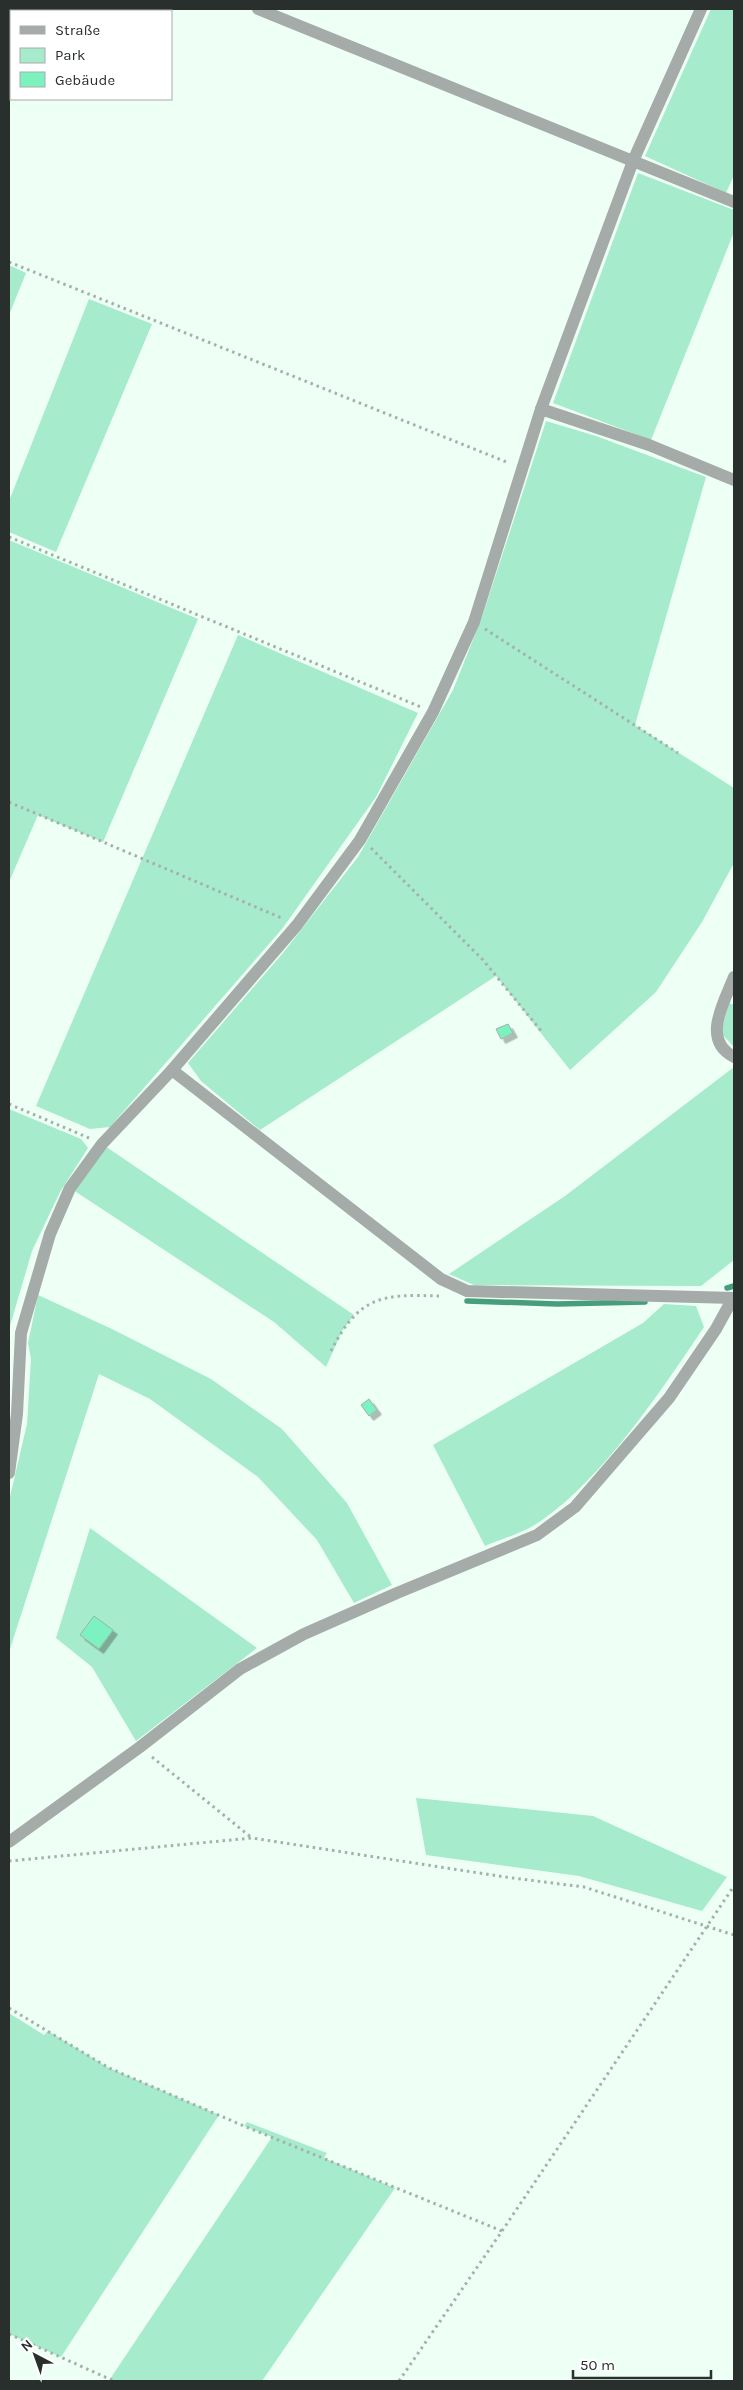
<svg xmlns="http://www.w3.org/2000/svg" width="743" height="2390" font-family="Karla,sans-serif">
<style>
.green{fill:#a6ebcb}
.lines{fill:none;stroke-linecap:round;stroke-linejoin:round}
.stream{stroke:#489e7c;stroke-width:5.5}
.building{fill:#7cf2c1;stroke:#a0b0a8;filter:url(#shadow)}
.path{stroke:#a4b1ab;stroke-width:3;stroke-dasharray:2.5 4;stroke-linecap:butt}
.minor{stroke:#a4aba8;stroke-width:12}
</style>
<defs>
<filter id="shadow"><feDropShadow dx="4.5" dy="4.5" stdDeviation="0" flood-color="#0004"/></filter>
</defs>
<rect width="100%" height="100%" fill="#eefff6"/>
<g class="green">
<path d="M711,9H734V175L726,193L645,156Z"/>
<path d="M638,173L734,210V232L651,440L553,403Z"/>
<path d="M9,265L26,273L9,315Z"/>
<path d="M89,299L152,324L56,552L9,532V501Z"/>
<path d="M546,421L596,436L706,477L635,725L734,788V863L702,922L656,992L570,1070L496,976L260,1130L201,1081L188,1063L283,953L358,857L453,690L482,617Z"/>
<path d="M9,540L198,619L103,842L38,815L9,882Z"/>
<path d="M238,635L418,713L376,797L282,929L110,1127L90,1129L36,1106Z"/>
<path d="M729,1003L734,1005V1047L721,1033Z"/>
<path d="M734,1067V1260L701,1286L474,1285L449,1274L565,1196Z"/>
<path d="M9,1109L81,1139L88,1148L60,1192L32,1251L10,1326Z"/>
<path d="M102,1144L354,1315L342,1331L326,1367L274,1322L70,1188Z"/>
<path d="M38,1295L112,1329L211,1379L282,1429L347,1503L392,1585L354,1603L317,1540L258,1477L150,1399L99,1374L9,1652V1501L27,1424L31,1359L28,1343Z"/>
<path d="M664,1304L696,1306L704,1327C660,1392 605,1476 541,1521C525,1532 502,1539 485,1546L433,1445L643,1323Z"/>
<path d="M90,1528L257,1648L136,1741L92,1667L56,1638Z"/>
<path d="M416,1798L593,1816L727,1877L702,1911L579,1876L426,1855Z"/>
<path d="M9,2013L44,2035L48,2031L109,2068L219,2115L61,2357L9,2334Z"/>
<path d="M247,2122L327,2153L324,2158L395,2188L262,2381H114L110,2379L272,2137L244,2126Z"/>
</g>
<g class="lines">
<g class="stream">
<path d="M727,1288L734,1286"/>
<path d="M467,1301L557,1304L645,1302"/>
</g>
</g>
<g class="building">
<path d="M508,1024L513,1033L501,1039L496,1029Z"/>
<path d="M369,1399L377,1410L369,1416L361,1405Z"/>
<path d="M94,1616L113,1630L99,1649L80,1635Z"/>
</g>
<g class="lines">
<g class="path">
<path d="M9,262L509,463"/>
<path d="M9,537L421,707"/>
<path d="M485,629L678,753"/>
<path d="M9,802L284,919"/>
<path d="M371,848L483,960L542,1032"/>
<path d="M9,1104L89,1138"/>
<path d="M331,1351C359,1296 381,1294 439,1296"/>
<path d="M152,1757L252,1838"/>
<path d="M9,1861L252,1838L505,1877L584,1887L734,1935"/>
<path d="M9,2008L109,2068L244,2126L502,2231"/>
<path d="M9,2334L114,2381"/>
<path d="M399,2381L502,2231L734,1886"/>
</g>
<g class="minor">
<path d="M258,9L734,202"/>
<path d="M541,409L649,445L734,480"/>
<path d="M734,977C724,1003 701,1040 734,1057"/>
<path d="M172,1070L441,1279L467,1291L734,1298"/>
<path d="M9,1473L17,1414L21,1333L50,1234L70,1188L102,1144L172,1070L297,925L360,840L433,712L474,622L541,409L633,161L701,9"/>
<path d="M9,1842L140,1747L240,1669L304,1634L397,1593L537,1535L575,1507L669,1398L716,1329L733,1298"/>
</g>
</g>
<rect width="743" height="2390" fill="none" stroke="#292f2c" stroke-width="20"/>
<rect x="10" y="10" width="162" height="90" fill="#ffffff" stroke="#a9acab"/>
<rect x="20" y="26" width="25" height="8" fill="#a4aba8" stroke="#a9acab"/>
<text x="55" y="35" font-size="15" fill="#292f2c">Straße</text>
<rect x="20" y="48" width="25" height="15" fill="#a6ebcb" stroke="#a9acab"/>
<text x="55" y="60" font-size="15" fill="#292f2c">Park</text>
<rect x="20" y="72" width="25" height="15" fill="#7cf2c1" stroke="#a9acab"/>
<text x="55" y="85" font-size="15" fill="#292f2c">Gebäude</text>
<g transform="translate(35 2355) rotate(319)" stroke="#ffffff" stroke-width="4" paint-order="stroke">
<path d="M0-4L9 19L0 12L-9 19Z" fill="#292f2c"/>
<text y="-8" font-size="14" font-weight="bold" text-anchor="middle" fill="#292f2c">N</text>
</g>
<path d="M573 2370v8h138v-8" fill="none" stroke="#292f2c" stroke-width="2.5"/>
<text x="580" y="2370" font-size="15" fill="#292f2c" stroke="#ffffff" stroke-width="4" paint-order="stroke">50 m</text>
</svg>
